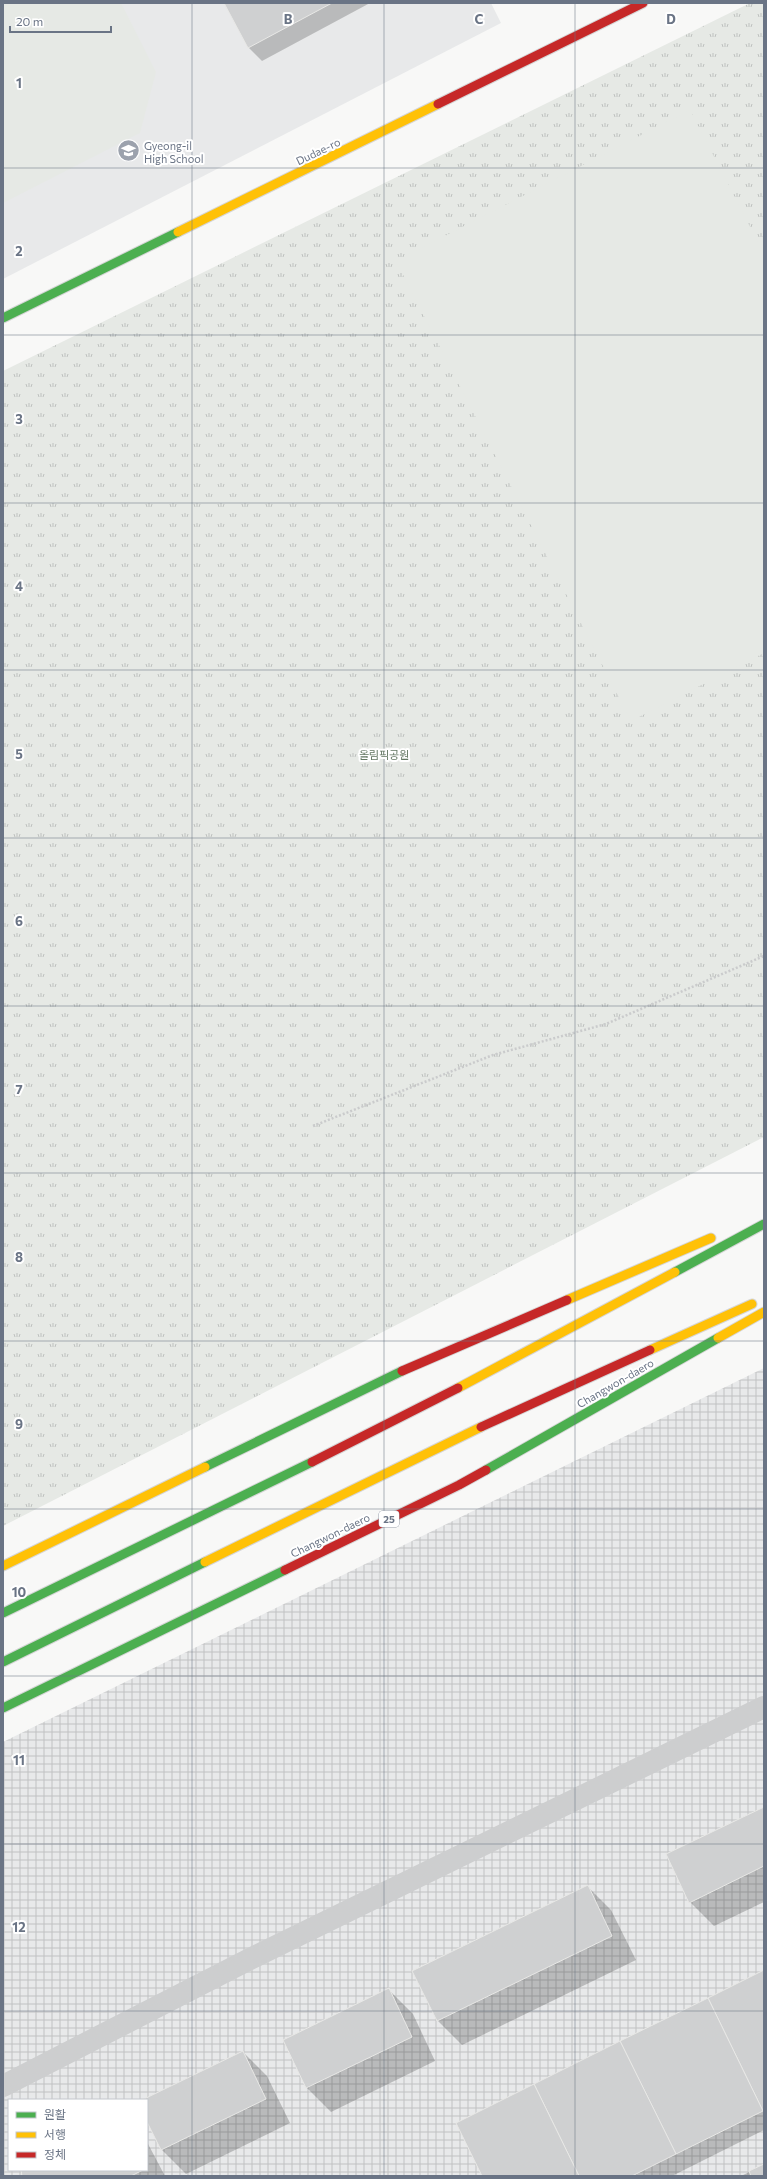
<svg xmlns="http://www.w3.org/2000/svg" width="767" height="2179" font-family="Commissioner,'Noto Sans KR',sans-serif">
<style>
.built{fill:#e8e9ea}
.industrial{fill:url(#industrial-grid);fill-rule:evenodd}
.grass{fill:url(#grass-tufts)}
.garden{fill:#e6e9e5}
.shadow{fill:#0003}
.building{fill:#cfd0d1;stroke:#e8e8e6}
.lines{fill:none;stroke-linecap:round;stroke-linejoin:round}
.fast-casing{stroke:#d5d5d6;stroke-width:11}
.slow-casing{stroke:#d5d5d6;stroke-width:11}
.jam-casing{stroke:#d5d5d6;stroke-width:11}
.path{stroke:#cacbcc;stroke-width:2.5;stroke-dasharray:2 2;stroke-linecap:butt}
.street{stroke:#cdcecf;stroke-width:22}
.fast{stroke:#4caf50;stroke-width:9}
.slow{stroke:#ffc107;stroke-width:9}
.jam{stroke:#c62828;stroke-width:9}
.grid{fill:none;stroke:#6a7485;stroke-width:1;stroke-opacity:0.55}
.labels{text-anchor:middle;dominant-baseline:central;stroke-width:4;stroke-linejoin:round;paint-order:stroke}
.shield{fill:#fff;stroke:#979eaa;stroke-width:1}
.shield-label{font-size:10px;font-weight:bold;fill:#6a7485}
.poi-label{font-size:11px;fill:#6a7485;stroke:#fff;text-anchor:start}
.street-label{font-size:11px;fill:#6a7485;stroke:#fff}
.park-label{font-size:11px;fill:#657864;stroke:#fff}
.grid-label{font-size:13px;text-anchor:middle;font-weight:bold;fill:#6a7485;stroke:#fff;stroke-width:4;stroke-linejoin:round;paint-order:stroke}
</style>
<defs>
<pattern id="industrial-grid" width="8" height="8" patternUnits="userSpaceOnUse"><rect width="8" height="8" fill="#e8e9ea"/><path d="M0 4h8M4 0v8" fill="none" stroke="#c0c1c3"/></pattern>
<pattern id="grass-tufts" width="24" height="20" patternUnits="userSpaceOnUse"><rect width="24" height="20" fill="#e6e9e5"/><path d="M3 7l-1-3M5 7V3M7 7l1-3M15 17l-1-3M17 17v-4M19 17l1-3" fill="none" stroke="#bec1bf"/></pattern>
</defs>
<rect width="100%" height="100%" fill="#f8f8f7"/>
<path class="built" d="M3,3H491L501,23L3,279Z"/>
<path class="industrial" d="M764,1368V2176H3V1742ZM9,2100H147V2170H9Z"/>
<path class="grass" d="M750,3H764V1137L3,1526V371Z"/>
<g class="garden">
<path d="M3,3H121L156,72L140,133L3,203Z"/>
<path d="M690,110L764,254V653L631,721L396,261Z"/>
</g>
<g class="shadow">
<path d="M225,3H370L262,61L249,48Z"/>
<path d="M764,1808V1902L714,1926L690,1902Z"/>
<path d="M587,1886L611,1910L636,1960L462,2045L438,2021L414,1971Z"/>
<path d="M764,1971V2130L672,2176H483Z"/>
<path d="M389,1990L413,2014L435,2061L331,2112L307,2088L284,2041Z"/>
<path d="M243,2052L267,2076L290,2123L186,2174L162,2150L147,2119V2100H144Z"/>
<path d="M147,2142L165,2176H23L21,2171L147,2170Z"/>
<path d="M764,2165V2176H741Z"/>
</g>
<g class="building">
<path d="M224,3H332L248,48Z"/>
<path d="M764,1807V1866L689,1903L666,1854Z"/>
<path d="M588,1885L612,1936L437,2021L412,1971Z"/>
<path d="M764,1970V2111H763L708,1998Z"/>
<path d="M389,1988L412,2037L306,2088L283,2040Z"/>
<path d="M708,1998L763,2111L676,2154L620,2041Z"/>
<path d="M620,2041L676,2154L632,2176H579L534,2084Z"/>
<path d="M243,2051L266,2099L161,2150L147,2122V2100H142Z"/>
<path d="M534,2084L579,2176H482L456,2123Z"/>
<path d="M764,2164V2176H751L749,2171Z"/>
<path d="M21,2170H143L131,2176H22Z"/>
</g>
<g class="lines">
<defs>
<g id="fast">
<path d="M3,318L178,232"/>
<path d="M675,1272L764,1224"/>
<path d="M205,1467L402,1371"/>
<path d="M486,1470L718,1338"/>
<path d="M3,1613L312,1462"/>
<path d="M3,1662L205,1562"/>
<path d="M3,1708L285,1570"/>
</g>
<g id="slow">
<path d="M178,232L438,104"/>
<path d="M567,1300L711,1238"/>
<path d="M718,1338L764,1312"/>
<path d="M650,1350L752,1304"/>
<path d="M458,1388L675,1272"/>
<path d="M205,1562L481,1427"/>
<path d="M3,1566L205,1467"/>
</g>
<g id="jam">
<path d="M438,104L643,3"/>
<path d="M402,1371L567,1300"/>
<path d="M481,1427L650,1350"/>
<path d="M312,1462L458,1388"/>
<path d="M285,1570L459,1485L486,1470"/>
</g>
</defs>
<use href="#fast" class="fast-casing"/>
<use href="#slow" class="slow-casing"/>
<use href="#jam" class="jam-casing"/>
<path class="path" d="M313,1126L493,1055L606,1024L764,956"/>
<path class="street" d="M3,2086L246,1961L764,1707"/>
<use href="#fast" class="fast"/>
<use href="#slow" class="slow"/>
<use href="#jam" class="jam"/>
</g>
<path class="grid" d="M192,3V2176M384,3V2176M575,3V2176M3,168H764M3,335H764M3,503H764M3,670H764M3,838H764M3,1006H764M3,1173H764M3,1341H764M3,1509H764M3,1676H764M3,1844H764M3,2011H764"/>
<defs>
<symbol id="school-disc" viewBox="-11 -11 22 22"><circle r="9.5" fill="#9ca2ad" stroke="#fff"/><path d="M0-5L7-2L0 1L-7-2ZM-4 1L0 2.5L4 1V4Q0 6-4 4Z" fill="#fff"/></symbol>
</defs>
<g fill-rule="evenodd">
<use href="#school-disc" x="116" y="138" width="25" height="25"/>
</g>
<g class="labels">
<rect class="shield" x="379" y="1511" width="20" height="16" rx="3"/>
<g class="shield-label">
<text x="389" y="1519">25</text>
</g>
<g class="poi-label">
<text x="144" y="145">Gyeong-il<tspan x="144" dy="13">High School</tspan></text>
</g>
<g class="street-label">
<text transform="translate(318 151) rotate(-26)">Dudae-ro</text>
<text transform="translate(615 1383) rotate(-30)">Changwon-daero</text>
<text transform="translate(330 1535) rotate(-26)">Changwon-daero</text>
</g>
<g class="park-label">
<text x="384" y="754">올림픽공원</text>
</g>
</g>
<g class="grid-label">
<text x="288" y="24">B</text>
<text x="479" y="24">C</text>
<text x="671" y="24">D</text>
<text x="19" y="88">1</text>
<text x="19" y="256">2</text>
<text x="19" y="424">3</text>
<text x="19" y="591">4</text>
<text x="19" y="759">5</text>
<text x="19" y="926">6</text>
<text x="19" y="1094">7</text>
<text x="19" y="1262">8</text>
<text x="19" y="1429">9</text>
<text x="19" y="1597">10</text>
<text x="19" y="1765">11</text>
<text x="19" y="1932">12</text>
</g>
<rect width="767" height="2179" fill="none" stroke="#6a7485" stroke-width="8"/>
<rect x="8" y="2099" width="140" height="72" fill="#ffffff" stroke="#c3c7ce"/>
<rect x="16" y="2112" width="20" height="6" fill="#4caf50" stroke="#c3c7ce"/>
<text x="44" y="2119" font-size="12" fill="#6a7485">원활</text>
<rect x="16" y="2132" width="20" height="6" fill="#ffc107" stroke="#c3c7ce"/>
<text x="44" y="2139" font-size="12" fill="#6a7485">서행</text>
<rect x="16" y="2152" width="20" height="6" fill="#c62828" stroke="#c3c7ce"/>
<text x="44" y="2159" font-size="12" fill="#6a7485">정체</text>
<path d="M10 26v6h101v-6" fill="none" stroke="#6a7485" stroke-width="2"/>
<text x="16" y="26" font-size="12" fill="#6a7485" stroke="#ffffff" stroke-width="3" paint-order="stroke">20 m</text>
</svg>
